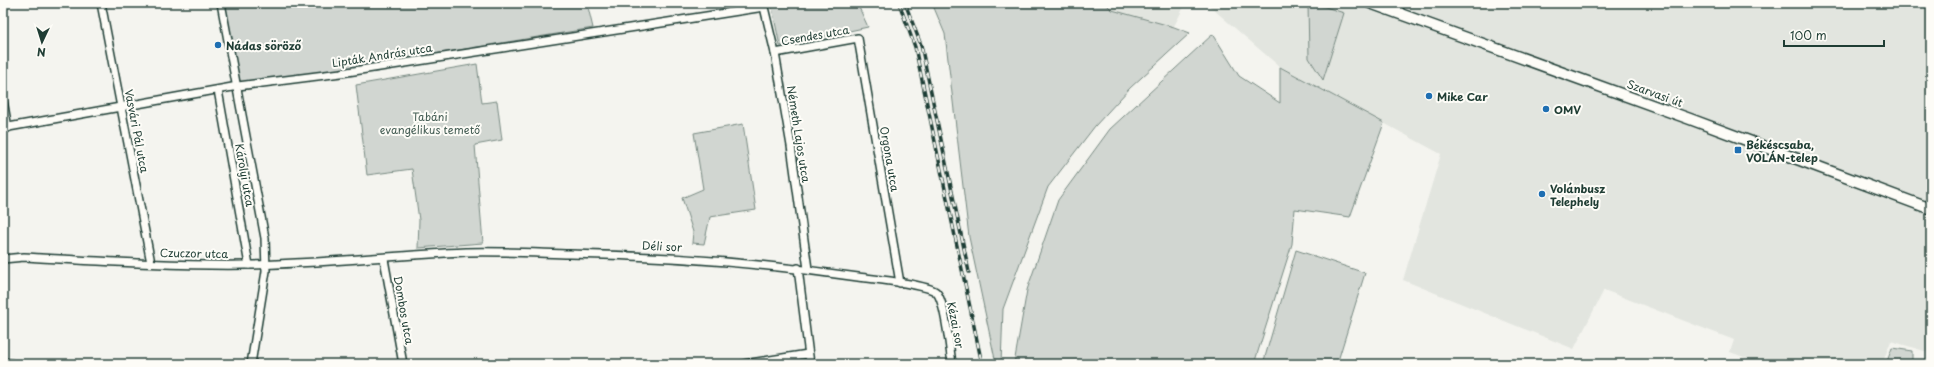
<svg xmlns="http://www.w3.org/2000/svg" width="1934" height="367" font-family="'Playpen Sans',sans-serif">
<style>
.built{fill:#e2e5df}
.green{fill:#d1d6d1;stroke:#788a82}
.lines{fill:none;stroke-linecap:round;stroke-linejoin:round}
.minor-casing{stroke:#1f3d34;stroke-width:10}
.tertiary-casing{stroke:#1f3d34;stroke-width:11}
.primary-casing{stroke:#1f3d34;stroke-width:13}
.minor{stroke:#fdfcf7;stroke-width:7}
.tertiary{stroke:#fdfcf7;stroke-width:8}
.primary{stroke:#fdfcf7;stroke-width:10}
.rail-casing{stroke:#1f3d34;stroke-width:3.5}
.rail{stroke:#fdfcf7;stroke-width:2;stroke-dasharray:6;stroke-linecap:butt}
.poi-dot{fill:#1f6fb2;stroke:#fdfcf7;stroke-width:1.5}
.labels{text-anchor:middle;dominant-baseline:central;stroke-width:4;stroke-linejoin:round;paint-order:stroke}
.street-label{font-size:11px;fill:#1f3d34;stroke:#fdfcf7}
.poi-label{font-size:11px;font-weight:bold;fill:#1f3d34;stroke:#fdfcf7;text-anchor:start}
.park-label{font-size:11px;fill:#435c53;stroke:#fdfcf7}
</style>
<rect width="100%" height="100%" fill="#f4f4ef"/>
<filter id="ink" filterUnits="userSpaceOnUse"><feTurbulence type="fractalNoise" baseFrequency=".025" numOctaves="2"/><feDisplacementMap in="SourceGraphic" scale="8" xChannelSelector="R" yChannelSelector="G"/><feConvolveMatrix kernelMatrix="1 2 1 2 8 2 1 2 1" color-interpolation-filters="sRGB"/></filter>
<g filter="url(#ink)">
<g class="built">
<path d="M1105,3H1186L1172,30L1112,10Z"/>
<path d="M1206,3H1931V353L1891,341L1882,364H1763L1730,352L1734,340L1604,290L1574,349L1403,280L1441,154L1280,67Z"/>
</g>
<g class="green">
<path d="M222,3H587L593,28L238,86Z"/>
<path d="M771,3H857L868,27L780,46Z"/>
<path d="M932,3H1105L1112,10L1174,27L1190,33L1130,88L1095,126L1048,187L1003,309L1001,364H996L969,237L945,34Z"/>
<path d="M1308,3H1313L1344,13L1323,80L1309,58Z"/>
<path d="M1213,34L1239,76L1280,103V67L1384,123L1350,217L1295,209L1292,244L1254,364H1014L1027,290L1058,200L1110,129Z"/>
<path d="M477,64L482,103L497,101L502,140L475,145L483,243L418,248L419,220L412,169L367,175L356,85Z"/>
<path d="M743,124L756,210L710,217L704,244L692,243L693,232L682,198L703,189L694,133Z"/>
<path d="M1296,250L1365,273L1337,364H1263Z"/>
<path d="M1892,348L1912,351V364H1886Z"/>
</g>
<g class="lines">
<defs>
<g id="minor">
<path d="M101,3L151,263"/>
<path d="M221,3L265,238L266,271L251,364"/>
<path d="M763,3L775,53L791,146L808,269"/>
<path d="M775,53L858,38L900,283"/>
<path d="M218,90L249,265"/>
<path d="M3,100L8,128"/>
<path d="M3,128L238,86L341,73L764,7"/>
<path d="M3,259L24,257C98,261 173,266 247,265C320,264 393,255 466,252C501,251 536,253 570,254C667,256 762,263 858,277C873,279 926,284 936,292C945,300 950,350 952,364"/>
<path d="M384,259L403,364"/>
<path d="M798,268L810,364"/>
<path d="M3,362L13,364"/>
<path d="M744,364L808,354"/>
</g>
<path id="tertiary" d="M1393,3L1401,13"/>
<path id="primary" d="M1370,3L1690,119L1931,209"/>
</defs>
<use href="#minor" class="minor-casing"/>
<use href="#tertiary" class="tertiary-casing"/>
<use href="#primary" class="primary-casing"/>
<use href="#minor" class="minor"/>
<use href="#tertiary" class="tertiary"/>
<use href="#primary" class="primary"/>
<defs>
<g id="rail">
<path d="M899,3L915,47L982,364"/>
<path d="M905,3L921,45L969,272"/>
</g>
</defs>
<use href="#rail" class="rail-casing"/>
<use href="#rail" class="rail"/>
</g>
</g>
<g class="poi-dot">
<circle cx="218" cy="45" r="4"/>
<circle cx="1429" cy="96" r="4"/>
<circle cx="1546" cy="109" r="4"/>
<rect x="1734" y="146" width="8" height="8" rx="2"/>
<circle cx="1542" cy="194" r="4"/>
</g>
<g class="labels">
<g class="street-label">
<text transform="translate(815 35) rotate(-10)">Csendes utca</text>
<text transform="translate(382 55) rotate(-9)">Lipták András utca</text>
<text transform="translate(1655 93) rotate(20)">Szarvasi út</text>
<text transform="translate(137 131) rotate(79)">Vasvári Pál utca</text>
<text transform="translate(799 134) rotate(81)">Németh Lajos utca</text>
<text transform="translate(890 159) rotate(80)">Orgona utca</text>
<text transform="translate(245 175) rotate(80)">Károlyi utca</text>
<text transform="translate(662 246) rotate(3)">Déli sor</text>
<text transform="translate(194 253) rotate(1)">Czuczor utca</text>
<text transform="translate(404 310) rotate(80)">Dombos utca</text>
<text transform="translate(956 325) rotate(79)">Kézai sor</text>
</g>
<g class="poi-label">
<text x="226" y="45">Nádas söröző</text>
<text x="1437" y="96">Mike Car</text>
<text x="1554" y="109">OMV</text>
<text x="1746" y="144">Békéscsaba,<tspan x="1746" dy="13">VOLÁN-telep</tspan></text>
<text x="1550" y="188">Volánbusz<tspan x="1550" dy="13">Telephely</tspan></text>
</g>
<g class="park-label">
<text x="430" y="116">Tabáni<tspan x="430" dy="13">evangélikus temető</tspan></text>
</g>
</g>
<rect width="1934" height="367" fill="none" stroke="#fdfcf7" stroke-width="16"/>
<rect x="8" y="8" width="1918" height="351" fill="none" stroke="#1f3d34" stroke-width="1.5" filter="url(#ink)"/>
<g transform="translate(42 42) rotate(184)" stroke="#fdfcf7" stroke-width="3" paint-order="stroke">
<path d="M0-3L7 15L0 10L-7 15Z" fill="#1f3d34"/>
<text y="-6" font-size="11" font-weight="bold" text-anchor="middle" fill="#1f3d34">N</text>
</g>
<path d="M1784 40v6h100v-6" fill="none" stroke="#1f3d34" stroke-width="2"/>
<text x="1790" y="40" font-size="12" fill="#1f3d34" stroke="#fdfcf7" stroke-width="3" paint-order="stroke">100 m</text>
</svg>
